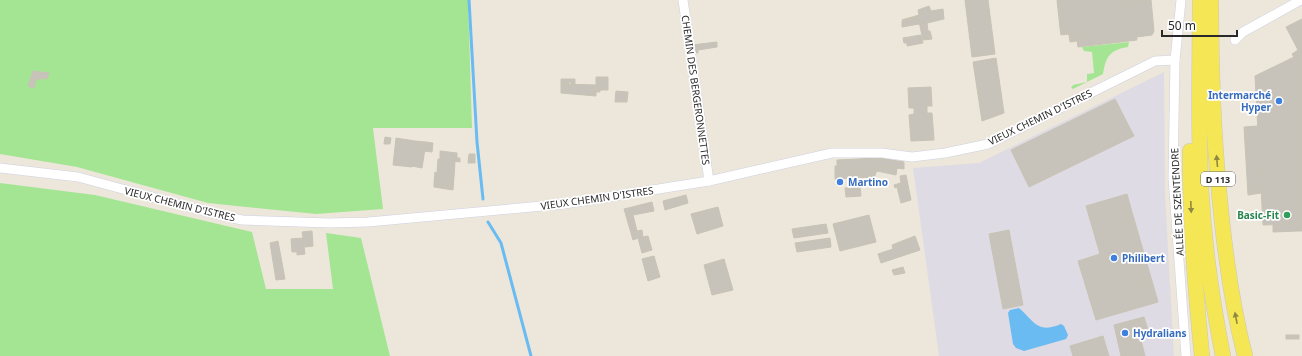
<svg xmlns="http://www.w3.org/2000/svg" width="1302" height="356" font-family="'Noto Sans',sans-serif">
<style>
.industrial{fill:#dfdbe4}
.green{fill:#a4e594}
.water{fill:#69bbf2}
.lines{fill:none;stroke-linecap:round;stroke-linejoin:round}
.stream{stroke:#69bbf2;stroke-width:3}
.building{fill:#c7c3ba;stroke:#c7c3b4}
.minor-casing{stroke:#cfd0e3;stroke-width:10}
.primary-casing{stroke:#c7c7c7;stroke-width:16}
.minor{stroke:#fff;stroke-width:9}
.primary{stroke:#f5e656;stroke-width:15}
.oneway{fill:#8f8840}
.shop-dot{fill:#3f7fe0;stroke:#fff;stroke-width:1.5}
.leisure-dot{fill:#2e9e5b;stroke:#fff;stroke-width:1.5}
.labels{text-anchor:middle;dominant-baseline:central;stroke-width:3.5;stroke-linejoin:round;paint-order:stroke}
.shield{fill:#fff;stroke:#696969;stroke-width:1}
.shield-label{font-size:9px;font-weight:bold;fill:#292929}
.street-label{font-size:10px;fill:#292929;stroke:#fff}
.shop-label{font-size:10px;font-weight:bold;fill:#366cbe;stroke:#fff;text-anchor:start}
.leisure-label{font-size:10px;font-weight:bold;fill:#27864d;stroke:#fff;text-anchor:end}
</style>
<rect width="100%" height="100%" fill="#ece7da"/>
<path class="industrial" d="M1164,72L1165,194L1174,356H939L913,168L979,163Z"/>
<g class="green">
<path d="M0,0H468L472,128H373L383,209L316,214L208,203L77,167L0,154Z"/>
<path d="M1129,42L1128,47C1110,50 1106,56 1103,74L1073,89L1071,88L1073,85L1087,82V74L1094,73L1092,52L1084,51L1082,47Z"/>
<path d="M0,183L95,195L252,232L266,289H333L326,233L361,238L390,356H0Z"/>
</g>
<path class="water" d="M1019,308C1035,322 1037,334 1061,324L1064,326L1068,335L1066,339L1024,351L1016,348L1013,344L1008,313L1010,310Z"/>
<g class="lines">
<g class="stream">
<path d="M469,0L477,142L483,199"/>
<path d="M488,222L501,243L531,356"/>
</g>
</g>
<g class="building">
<path d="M965,0H988L995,54L972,57Z"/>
<path d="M1057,0H1132L1137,40L1078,47L1076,34L1069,35L1068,27L1060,28Z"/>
<path d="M1132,0H1151L1154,31L1152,35L1137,37Z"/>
<path d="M929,6L931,11L943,9L944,19L927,23L928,31H930L932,39L923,40L918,17L902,20L919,15L918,10Z"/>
<path d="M918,17L919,24L902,27V21Z"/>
<path d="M1302,19V231H1299L1298,224L1263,225L1255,76L1294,57L1292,54L1298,50L1286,27Z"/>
<path d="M1068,27L1069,34L1061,35L1060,28Z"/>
<path d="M1076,34L1077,41L1070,42L1069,35Z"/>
<path d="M921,35L923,43L907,46V43H904L903,38Z"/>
<path d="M717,42V47L698,50V53H693L692,45Z"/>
<path d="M996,58L1004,113L982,121L973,62Z"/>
<path d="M33,71L49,73L47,79L42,78L39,80L36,79L34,88L28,86Z"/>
<path d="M596,77H608V90H600V92H596Z"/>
<path d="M561,79H575V84H571V82H569V84H561Z"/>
<path d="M561,84L596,85V96L561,93Z"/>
<path d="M931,87L932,106H927V113H932L934,140L911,141L909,115L914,114V108H909L908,88Z"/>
<path d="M616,91L628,92L627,102H615Z"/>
<path d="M1115,99L1134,136L1029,187L1011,150Z"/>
<path d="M1258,126L1261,193L1248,195L1244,127Z"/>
<path d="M385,137L391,138L390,144H384Z"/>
<path d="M396,138L415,141L412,167L393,165Z"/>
<path d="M415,141L426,142L422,168L412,166Z"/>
<path d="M426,142L433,143L432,152L424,151Z"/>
<path d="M440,151L457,153V158H460V162L440,159Z"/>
<path d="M469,154H475V163H468Z"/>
<path d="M879,158L904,162V169L878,166L877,170H861V178H851L850,166H837V160Z"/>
<path d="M438,159L455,161L454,177H452L451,186L434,184L435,172L437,173Z"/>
<path d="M835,166H850L851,178L835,179Z"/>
<path d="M878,166L897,168L896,175L877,171Z"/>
<path d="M861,170H877L874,178H861Z"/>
<path d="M906,175L911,200L901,203L897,187L895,188L894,185L901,183L900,176Z"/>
<path d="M452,177H454L453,190L434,187V184L451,186Z"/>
<path d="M860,187L861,196L846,197L845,188Z"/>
<path d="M1127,194L1130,205L1124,207L1146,283L1152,281L1158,302L1096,320L1078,261L1100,254L1086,206Z"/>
<path d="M686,195L688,203L665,210L663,201Z"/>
<path d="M652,202L654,211L633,215L637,231L642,230L643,237L648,236L652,250L642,253L638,238L633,240L624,209Z"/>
<path d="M1130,205L1152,281L1146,283L1124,207Z"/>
<path d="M718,207L723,226L697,234L691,214Z"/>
<path d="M869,215L876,242L840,251L833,224Z"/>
<path d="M826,224L828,233L794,238L792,229Z"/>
<path d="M1298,224L1299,231L1273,232V225Z"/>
<path d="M1009,230L1023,305L1003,309L989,234Z"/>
<path d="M312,231L313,246L305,247L302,232Z"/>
<path d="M915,236L920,250L881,263L878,254L893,249L892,245Z"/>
<path d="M303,238L305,254L297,255V252H292L291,239Z"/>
<path d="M830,238L831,247L797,252L795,243Z"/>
<path d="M278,241L285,279L276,280L270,243Z"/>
<path d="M654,256L660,277L648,281L642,259Z"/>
<path d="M724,259L733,290L712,295L704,265Z"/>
<path d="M903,267L905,273L894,275L892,270Z"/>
<path d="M1144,317L1148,330L1139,332L1145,356H1121L1114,325Z"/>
<rect x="1286" y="335" width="13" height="4"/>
<path d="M1103,336L1109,356H1073L1070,346Z"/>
</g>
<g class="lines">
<defs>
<g id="minor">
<path d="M683,0L709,181"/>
<path d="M1181,0L1175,60L1173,178L1186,356"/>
<path d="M1235,40L1243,32L1301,0"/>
<path d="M0,168L78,177L211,213L242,220L329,223L368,222L564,204L709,181L832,153H882L912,157L945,153L988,144L1155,61L1175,60"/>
</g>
<g id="primary">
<path d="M1200,0C1200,63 1198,125 1201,188C1204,244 1212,301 1223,356"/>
<path d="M1211,0C1211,64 1213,128 1219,191C1224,247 1231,302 1245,356"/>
<path d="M1190,151C1190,219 1195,288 1202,356"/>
</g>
</defs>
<use href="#minor" class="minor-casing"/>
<use href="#primary" class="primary-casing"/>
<use href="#minor" class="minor"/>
<use href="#primary" class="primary"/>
</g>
<defs><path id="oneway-solid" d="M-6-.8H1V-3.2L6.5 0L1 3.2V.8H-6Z"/></defs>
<g class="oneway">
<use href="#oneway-solid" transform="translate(1217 161) rotate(-95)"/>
<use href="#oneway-solid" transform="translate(1191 207) rotate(88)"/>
<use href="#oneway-solid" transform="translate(1236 318) rotate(-101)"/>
</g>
<g class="shop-dot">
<circle cx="1279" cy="101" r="4"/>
<circle cx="840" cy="182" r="4"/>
<circle cx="1114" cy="258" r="4"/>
<circle cx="1125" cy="333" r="4"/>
</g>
<circle class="leisure-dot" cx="1287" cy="215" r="4"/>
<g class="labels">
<rect class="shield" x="1201" y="172" width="34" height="14" rx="3"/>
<g class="shield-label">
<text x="1218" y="179">D 113</text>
</g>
<g class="street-label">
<text transform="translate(696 90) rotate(82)">CHEMIN DES BERGERONNETTES</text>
<text transform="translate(1040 117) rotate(-26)">VIEUX CHEMIN D'ISTRES</text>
<text transform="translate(597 198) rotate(-8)">VIEUX CHEMIN D'ISTRES</text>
<text transform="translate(1177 202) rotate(-93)">ALLÉE DE SZENTENDRE</text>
<text transform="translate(180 204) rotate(14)">VIEUX CHEMIN D'ISTRES</text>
</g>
<g class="shop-label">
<text x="1271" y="95" text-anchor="end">Intermarché<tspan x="1271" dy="12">Hyper</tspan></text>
<text x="848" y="182">Martino</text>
<text x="1122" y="258">Philibert</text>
<text x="1133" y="333">Hydralians</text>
</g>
<g class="leisure-label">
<text x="1279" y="215">Basic-Fit</text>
</g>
</g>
<path d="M1162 30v6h75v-6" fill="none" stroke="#292929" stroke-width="2"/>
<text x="1168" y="30" font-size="12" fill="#292929" stroke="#ffffff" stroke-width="3" paint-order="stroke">50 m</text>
</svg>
